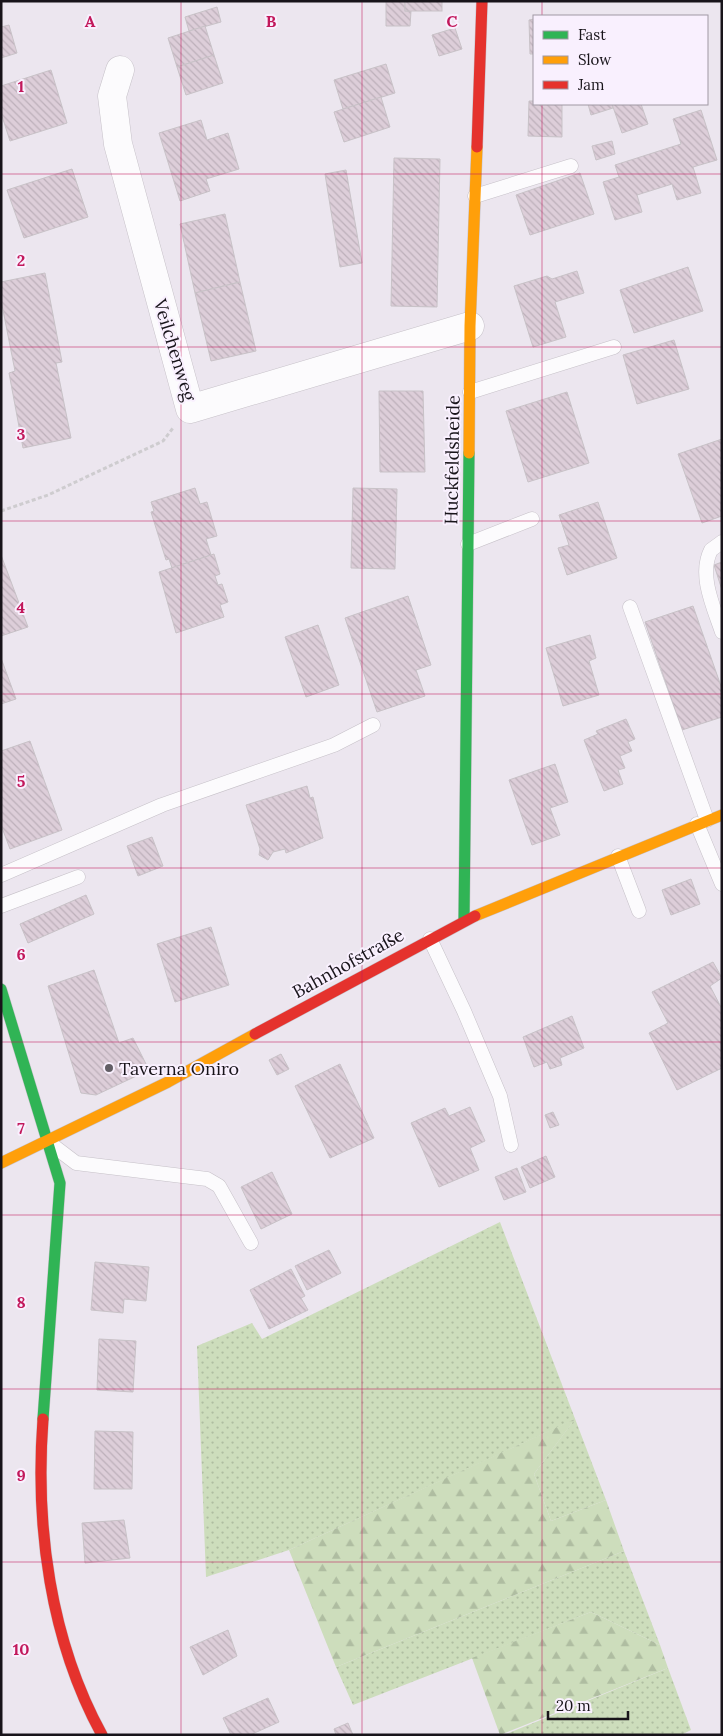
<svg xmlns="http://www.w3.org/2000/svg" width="723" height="1736" font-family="Lora,serif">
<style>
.grass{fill:url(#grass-dots)}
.forest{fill:url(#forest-firs)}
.building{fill:url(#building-back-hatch);stroke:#c8c2c7}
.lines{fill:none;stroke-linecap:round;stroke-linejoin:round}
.lane-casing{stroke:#c6c1c8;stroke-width:15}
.street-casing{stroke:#c6c1c8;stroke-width:29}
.fast-casing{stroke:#c6c1c8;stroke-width:12}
.slow-casing{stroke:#c6c1c8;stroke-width:12}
.jam-casing{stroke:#c6c1c8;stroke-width:12}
.path{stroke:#cecccf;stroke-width:3;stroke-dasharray:4 2.5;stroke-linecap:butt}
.lane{stroke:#fcfbfd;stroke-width:14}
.street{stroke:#fcfbfd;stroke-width:28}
.fast{stroke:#30b455;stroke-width:11}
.slow{stroke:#ff9f0a;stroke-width:11}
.jam{stroke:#e5322d;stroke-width:11}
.grid{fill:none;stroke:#c2185b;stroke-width:1;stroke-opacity:0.55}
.poi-dot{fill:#625e65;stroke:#f9f0fe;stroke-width:2}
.labels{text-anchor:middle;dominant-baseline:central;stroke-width:4;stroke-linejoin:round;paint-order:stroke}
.street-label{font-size:18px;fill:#18141a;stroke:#f9f0fe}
.poi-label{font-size:18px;fill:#18141a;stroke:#f9f0fe;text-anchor:start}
.grid-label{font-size:16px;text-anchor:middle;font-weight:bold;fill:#c2185b;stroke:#f9f0fe;stroke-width:4;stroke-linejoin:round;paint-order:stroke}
</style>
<defs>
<pattern id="grass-dots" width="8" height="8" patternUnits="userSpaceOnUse" patternTransform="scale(1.25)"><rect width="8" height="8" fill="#cdddbc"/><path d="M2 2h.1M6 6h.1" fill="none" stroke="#afbda1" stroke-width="1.8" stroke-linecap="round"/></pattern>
<pattern id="forest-firs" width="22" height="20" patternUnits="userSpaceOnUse" patternTransform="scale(1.25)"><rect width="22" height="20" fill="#cdddbc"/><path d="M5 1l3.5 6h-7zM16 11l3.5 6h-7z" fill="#afbda1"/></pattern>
<pattern id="building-back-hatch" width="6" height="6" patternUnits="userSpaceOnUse" patternTransform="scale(1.25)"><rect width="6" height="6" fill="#ddced9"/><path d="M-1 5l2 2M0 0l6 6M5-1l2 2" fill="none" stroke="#bdb0ba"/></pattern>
</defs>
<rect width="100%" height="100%" fill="#ece6ef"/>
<g class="grass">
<path d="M500,1222L606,1500L551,1521L534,1474L574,1420L289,1550L206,1577L197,1346L252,1323L262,1339Z"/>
<path d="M624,1551L660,1645L591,1612L353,1705L336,1667Z"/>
<path d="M668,1668L691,1730L681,1735H504Z"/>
</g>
<g class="forest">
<path d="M575,1419L534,1474L551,1521L606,1500L624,1551L336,1667L289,1550Z"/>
<path d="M591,1612L660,1645L668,1668L500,1735L472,1658Z"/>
</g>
<g class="building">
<path d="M386,1H405V11H411L410,26H386Z"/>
<rect x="405" y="1" width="37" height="10"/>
<path d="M217,7L221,22L189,31L185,17Z"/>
<path d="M534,19V54H530L529,20Z"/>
<path d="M9,25L17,53L1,58V27Z"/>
<path d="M205,26L214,55L177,67L168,38Z"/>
<path d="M455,28L462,49L439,56L432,35Z"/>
<path d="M214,55L223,83L186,95L177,67Z"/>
<path d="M386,64L395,93L343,109L334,80Z"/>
<path d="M51,70L67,123L10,141L1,113V86Z"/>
<path d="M381,97L390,127L344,142L334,112Z"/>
<path d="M529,101H534V104H562V137L528,136Z"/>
<path d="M588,104H612L613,108L591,115Z"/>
<path d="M612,104H641L648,124L622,133Z"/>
<path d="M701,110L717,160L693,167L701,193L677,200L672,184L637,195L642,212L615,220L603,182L619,177L615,165L681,144L673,119Z"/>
<path d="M201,120L207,140L228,133L239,169L206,179L210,191L180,201L159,133Z"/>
<path d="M612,141L615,154L596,160L592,146Z"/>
<path d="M394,158L440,159L437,307L391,306Z"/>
<path d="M72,169L88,217L24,238L7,190Z"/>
<path d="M346,170L362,263L340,267L325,174Z"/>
<path d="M580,173L594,214L530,235L516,195Z"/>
<path d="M225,214L240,282L195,293L180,224Z"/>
<path d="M688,267L703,311L634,333L620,290Z"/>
<path d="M577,271L584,293L555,302L566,337L533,347L514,286L547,276L552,279Z"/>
<path d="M45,273L62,362L56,363L71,438L23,448L9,373L15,371L1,300V282Z"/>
<path d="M240,282L256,351L211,361L195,293Z"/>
<path d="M674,340L689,389L637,404L623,355Z"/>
<path d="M379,391H423L425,472H380Z"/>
<path d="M567,392L589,463L528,482L506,411Z"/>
<path d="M722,439V516L702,523L678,454Z"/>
<path d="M195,488L200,504L207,502L217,536L206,539L211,555L172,568L169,559L166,560L151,512L154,511L151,502Z"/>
<path d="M353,488L397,489L395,569L351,568Z"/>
<path d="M598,502L617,558L567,575L558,548L569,545L559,515Z"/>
<path d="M214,554L220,574L215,576L218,585L222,584L228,602L220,605L224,617L176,633L159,572Z"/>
<path d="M1,555L28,627L1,636Z"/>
<path d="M722,562V590L714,565Z"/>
<path d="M408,596L431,665L416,670L425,696L377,712L345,618Z"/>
<path d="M693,606L722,689V717L682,730L645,622Z"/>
<path d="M318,625L339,685L306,697L285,637Z"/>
<path d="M590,635L596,658L589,661L599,695L563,706L546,648Z"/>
<path d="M1,658L16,699L1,704Z"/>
<path d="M626,719L635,739L628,742L632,751L620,756L625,768L618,770L623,784L604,791L584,740L598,734L596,731Z"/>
<path d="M30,741L62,830L10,849L1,825V751Z"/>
<path d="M555,764L568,802L550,808L560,835L532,845L509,780Z"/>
<path d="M307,786L310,798L313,797L323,838L286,853L285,849L273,852L268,860L259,855L260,849L246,805Z"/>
<path d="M152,837L163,866L138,876L127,846Z"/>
<path d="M691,879L700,904L671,915L662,890Z"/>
<path d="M86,895L94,914L28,943L20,924Z"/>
<path d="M211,927L229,985L175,1002L157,944Z"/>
<path d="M713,962L722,978L710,986L722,1009V1068L677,1090L649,1033L668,1023L652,992Z"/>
<path d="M94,970L119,1043L133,1038L149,1070L96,1095L81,1093L48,986Z"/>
<path d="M572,1016L584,1048L560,1058L562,1065L550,1069L547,1062L534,1067L523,1037Z"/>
<path d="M281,1054L289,1069L277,1075L269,1060Z"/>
<path d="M340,1064L374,1138L330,1158L295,1086Z"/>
<path d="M470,1107L485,1141L470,1148L479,1170L439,1187L411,1123L445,1108L449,1116Z"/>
<path d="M553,1112L559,1125L550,1128L545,1115Z"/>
<path d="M546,1156L555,1177L530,1188L521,1167Z"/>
<path d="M517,1168L526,1192L504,1200L495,1177Z"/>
<path d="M272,1172L292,1214L261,1229L241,1187Z"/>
<path d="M329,1250L341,1273L307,1290L295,1266Z"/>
<path d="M95,1262L149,1267L146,1301L124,1299L123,1313L91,1310Z"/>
<path d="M291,1269L305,1296L301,1298L308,1310L269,1329L250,1290Z"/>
<path d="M99,1339L136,1341L133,1392L97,1390Z"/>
<path d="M95,1431L133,1432L132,1489H94Z"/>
<path d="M124,1520L130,1558L85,1563L82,1523Z"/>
<path d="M228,1630L237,1656L203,1675L190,1647Z"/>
<path d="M268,1698L279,1722L250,1735H231L223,1718Z"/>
<path d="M348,1723L353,1735H336L334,1729Z"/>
</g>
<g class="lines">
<defs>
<g id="lane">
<path d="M475,196L571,166"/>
<path d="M470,392L614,347"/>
<path d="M722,542L711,550C698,575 714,608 722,632"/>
<path d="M468,544L532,519"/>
<path d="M630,607L707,820"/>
<path d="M697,824L722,884"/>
<path d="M618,856L639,911"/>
<path d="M1,875L162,805L334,745L373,725"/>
<path d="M1,906L78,877"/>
<path d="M430,939L464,1011L500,1096L511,1145"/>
<path d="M51,1144L76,1163L207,1179L219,1186L251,1243"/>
</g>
<path id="street" d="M120,70L112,96L118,144L190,409L470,326"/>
<g id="fast">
<path d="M464,920L469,453"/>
<path d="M1,989L60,1183L43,1419"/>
</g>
<g id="slow">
<path d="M469,453L470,326L477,147"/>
<path d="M475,916L722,815"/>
<path d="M1,1163L168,1082L255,1034"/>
</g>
<g id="jam">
<path d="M477,147L482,1"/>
<path d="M255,1034L475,916"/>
<path d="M43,1419C35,1526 50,1640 102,1735"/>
</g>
</defs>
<use href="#lane" class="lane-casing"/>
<use href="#street" class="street-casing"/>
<use href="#fast" class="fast-casing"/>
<use href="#slow" class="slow-casing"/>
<use href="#jam" class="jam-casing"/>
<path class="path" d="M1,511L48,495L163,441L173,428"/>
<use href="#lane" class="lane"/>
<use href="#street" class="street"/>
<use href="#fast" class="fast"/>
<use href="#slow" class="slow"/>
<use href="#jam" class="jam"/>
</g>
<path class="grid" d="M181,1V1735M362,1V1735M542,1V16M542,104V1735M1,174H722M1,347H722M1,521H722M1,694H722M1,868H722M1,1042H722M1,1215H722M1,1389H722M1,1562H722"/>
<circle class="poi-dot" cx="109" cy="1068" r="5"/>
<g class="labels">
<g class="street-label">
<text transform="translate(175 350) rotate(73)">Veilchenweg</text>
<text transform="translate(452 460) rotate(-89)">Huckfeldsheide</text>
<text transform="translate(348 963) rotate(-29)">Bahnhofstraße</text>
</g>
<g class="poi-label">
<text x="119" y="1068">Taverna Oniro</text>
</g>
</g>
<g class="grid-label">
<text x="90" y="27">A</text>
<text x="271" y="27">B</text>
<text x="452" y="27">C</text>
<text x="21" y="92">1</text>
<text x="21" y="266">2</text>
<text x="21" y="440">3</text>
<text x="21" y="613">4</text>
<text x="21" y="787">5</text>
<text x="21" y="960">6</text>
<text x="21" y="1134">7</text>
<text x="21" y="1308">8</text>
<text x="21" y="1481">9</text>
<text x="21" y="1655">10</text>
</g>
<rect width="723" height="1736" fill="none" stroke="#18141a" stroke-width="5"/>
<rect x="533" y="15" width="175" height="90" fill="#f9f0fe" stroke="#9f98a3"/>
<rect x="543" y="31" width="25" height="8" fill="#30b455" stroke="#9f98a3"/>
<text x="578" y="40" font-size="15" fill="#18141a">Fast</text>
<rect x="543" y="56" width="25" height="8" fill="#ff9f0a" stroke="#9f98a3"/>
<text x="578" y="65" font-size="15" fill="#18141a">Slow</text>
<rect x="543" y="81" width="25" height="8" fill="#e5322d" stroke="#9f98a3"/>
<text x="578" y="90" font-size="15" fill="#18141a">Jam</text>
<path d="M548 1711v8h80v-8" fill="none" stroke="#18141a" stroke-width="2.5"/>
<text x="556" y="1711" font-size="15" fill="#18141a" stroke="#f9f0fe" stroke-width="4" paint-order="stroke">20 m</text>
</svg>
